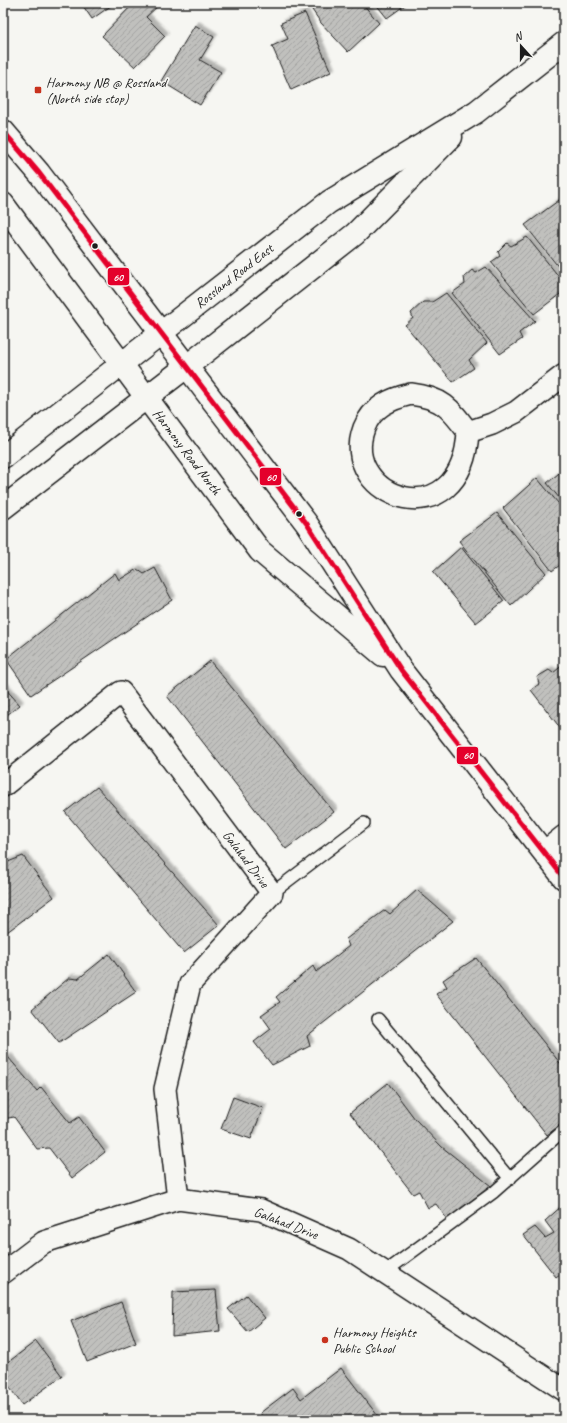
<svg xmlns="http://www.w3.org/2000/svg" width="567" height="1423" font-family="Caveat,sans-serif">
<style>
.building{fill:url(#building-hatch);stroke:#1c1c1c;filter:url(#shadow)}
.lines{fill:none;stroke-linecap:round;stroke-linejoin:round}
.service-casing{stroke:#1c1c1c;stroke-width:14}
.minor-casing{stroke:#1c1c1c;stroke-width:24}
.tertiary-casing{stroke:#1c1c1c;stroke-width:25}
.secondary-casing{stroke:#1c1c1c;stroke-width:25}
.service{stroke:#f6f6f2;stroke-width:11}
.minor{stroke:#f6f6f2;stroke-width:21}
.tertiary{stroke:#f6f6f2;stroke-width:22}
.secondary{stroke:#f6f6f2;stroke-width:22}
.bus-1-casing{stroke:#f6f6f2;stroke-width:8}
.bus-1{stroke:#e4002b;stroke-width:5}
.poi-dot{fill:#c8321e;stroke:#f6f6f2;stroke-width:1.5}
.bus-dot{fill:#1c1c1c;stroke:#f6f6f2;stroke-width:1.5}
.labels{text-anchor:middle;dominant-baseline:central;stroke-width:3.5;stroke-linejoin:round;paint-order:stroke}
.poi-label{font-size:14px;fill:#1c1c1c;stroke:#f6f6f2;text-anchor:start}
.street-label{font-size:14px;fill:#1c1c1c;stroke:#f6f6f2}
.line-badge{stroke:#f6f6f2;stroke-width:1.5}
.badge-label{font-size:11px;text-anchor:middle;font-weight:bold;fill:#fff}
</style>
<defs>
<pattern id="building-hatch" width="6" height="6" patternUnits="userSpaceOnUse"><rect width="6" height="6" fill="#c0c0bd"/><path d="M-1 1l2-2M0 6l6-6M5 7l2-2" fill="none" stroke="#a4a4a2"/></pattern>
<filter id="shadow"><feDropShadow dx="3.5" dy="-3.5" stdDeviation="1" flood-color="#0004"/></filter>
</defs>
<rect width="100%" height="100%" fill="#f6f6f2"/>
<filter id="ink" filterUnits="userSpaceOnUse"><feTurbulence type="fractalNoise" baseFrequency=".025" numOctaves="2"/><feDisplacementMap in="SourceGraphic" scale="8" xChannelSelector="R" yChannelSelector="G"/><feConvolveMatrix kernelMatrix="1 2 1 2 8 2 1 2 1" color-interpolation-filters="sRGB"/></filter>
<g filter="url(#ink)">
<g class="building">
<path d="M81,3H115L92,19Z"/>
<path d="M134,3H157L159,5L146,17L165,36L135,67L102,36Z"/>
<path d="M309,3H339L341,6L344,3H362L379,23L348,52L321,23L308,4Z"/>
<path d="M375,3H408L387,18Z"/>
<path d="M305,13L331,72L291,90L272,46L288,39L281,23Z"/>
<path d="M195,25L214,37L200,60L221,72L200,105L161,81Z"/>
<path d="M562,198L564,201V274L525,225Z"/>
<path d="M527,237L564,283V291L534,314L491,262L500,256L498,252L507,243L511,246Z"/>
<path d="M486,267L535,321L519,333L522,339L500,354L452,293L465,284L464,277L472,270L476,273Z"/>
<path d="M446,293L487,343L469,360L474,368L453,382L405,325L413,318L411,313L423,302H432Z"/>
<path d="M564,469V504L547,483Z"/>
<path d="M537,478L564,510V562L552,571L503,508Z"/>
<path d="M497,513L546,573L511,606L459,541Z"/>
<path d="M461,547L504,601L476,623L433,572Z"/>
<path d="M155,568L172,600L31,695L6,659L115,573L119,580L137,569L144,574Z"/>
<path d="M210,661L334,812L286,849L167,696Z"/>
<path d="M564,664V733L531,690L539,684L537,677L549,670L553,673Z"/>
<path d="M3,686L20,705L3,718Z"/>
<path d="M97,787L219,925L184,953L65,812Z"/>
<path d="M23,856L54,897L3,935V864Z"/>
<path d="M417,890L453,921L307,1036L310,1046L272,1065L254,1042L271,1029L261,1015L280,1002L276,997L313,966L316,972L349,946L346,939L385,910L390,914Z"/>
<path d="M109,954L136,992L59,1043L32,1009L69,978L78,979Z"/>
<path d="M476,958L564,1068V1122L547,1135L436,994L447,987L443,980Z"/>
<path d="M8,1057L37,1091L41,1087L70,1123L79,1117L105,1152L72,1178L49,1148L37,1149L14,1117L3,1119V1061Z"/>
<path d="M388,1083L415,1119L442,1147L491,1186L447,1219L436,1204L428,1208L419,1191L413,1194L350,1113Z"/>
<path d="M233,1097L263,1108L251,1139L221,1129Z"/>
<path d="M564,1204V1271L556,1277L523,1235L535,1227L545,1238L554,1233L545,1221Z"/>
<path d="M216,1290L220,1331L172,1336L173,1292Z"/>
<path d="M246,1295L265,1318L248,1332L228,1309Z"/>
<path d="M121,1302L136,1343L87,1362L71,1321Z"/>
<path d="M36,1341L62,1376L22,1405L3,1378V1366Z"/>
<path d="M341,1368L381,1420H265L260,1413L293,1388L301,1399Z"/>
</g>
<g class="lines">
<defs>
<g id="service">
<path d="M272,893L364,823"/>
<path d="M378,1019L510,1179"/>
<path d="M385,1272L494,1192L564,1130"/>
</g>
<g id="minor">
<path d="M411,394C443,398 450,408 468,432C462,542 338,498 364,428C372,407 390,399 411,394Z"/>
<path d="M468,432L492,424L516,412L564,375"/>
<path d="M3,786L121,692L272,893L190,984L165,1089L178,1199"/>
<path d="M544,852L564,836"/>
<path d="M3,1273L44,1242L178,1199L261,1210L349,1249L564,1390"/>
</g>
<g id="tertiary">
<path d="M161,333L329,202L476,112L564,43"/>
<path d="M186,367L355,234L451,137"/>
</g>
<g id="secondary">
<path d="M3,131L39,173L307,524L401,670L564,878"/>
<path d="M3,204L260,551L383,655"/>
<path d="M3,457L161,333"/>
<path d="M3,508L186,367"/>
</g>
</defs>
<use href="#service" class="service-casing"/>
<use href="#minor" class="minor-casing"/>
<use href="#tertiary" class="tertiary-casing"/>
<use href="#secondary" class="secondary-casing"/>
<use href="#service" class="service"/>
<use href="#minor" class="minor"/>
<use href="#tertiary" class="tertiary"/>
<use href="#secondary" class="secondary"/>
<defs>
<path id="bus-1" d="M3,131L39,173L307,524L401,670L564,878"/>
</defs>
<use href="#bus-1" class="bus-1-casing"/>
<use href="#bus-1" class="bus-1"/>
</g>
</g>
<g class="poi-dot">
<rect x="34" y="86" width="8" height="8" rx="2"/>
<circle cx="325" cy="1340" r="4"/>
</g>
<g class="bus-dot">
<circle cx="95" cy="246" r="3.5"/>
<circle cx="299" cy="514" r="3.5"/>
</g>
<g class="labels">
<g class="poi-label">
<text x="46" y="82">Harmony NB @ Rossland<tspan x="46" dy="16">(North side stop)</tspan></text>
<text x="333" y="1332">Harmony Heights<tspan x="333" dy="16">Public School</tspan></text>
</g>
<g class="street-label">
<text transform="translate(234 276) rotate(-38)">Rossland Road East</text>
<text transform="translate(187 452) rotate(53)">Harmony Road North</text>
<text transform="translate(246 859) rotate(53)">Galahad Drive</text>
<text transform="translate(286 1223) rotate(21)">Galahad Drive</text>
</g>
</g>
<g class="line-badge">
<rect x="107" y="267" width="23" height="19" rx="4" fill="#e4002b"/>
<rect x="259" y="467" width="23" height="19" rx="4" fill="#e4002b"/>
<rect x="456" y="746" width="23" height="19" rx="4" fill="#e4002b"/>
</g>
<g class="badge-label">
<text x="118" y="281">60</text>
<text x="271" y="481">60</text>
<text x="468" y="759">60</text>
</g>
<rect width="567" height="1423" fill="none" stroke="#f6f6f2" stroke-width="16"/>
<rect x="8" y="8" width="551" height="1407" fill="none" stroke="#1c1c1c" stroke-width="1.5" filter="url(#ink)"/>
<g transform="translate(521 46) rotate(339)" stroke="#f6f6f2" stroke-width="3" paint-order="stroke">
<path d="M0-3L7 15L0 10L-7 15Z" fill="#1c1c1c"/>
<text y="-6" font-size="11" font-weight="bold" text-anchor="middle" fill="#1c1c1c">N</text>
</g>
</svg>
